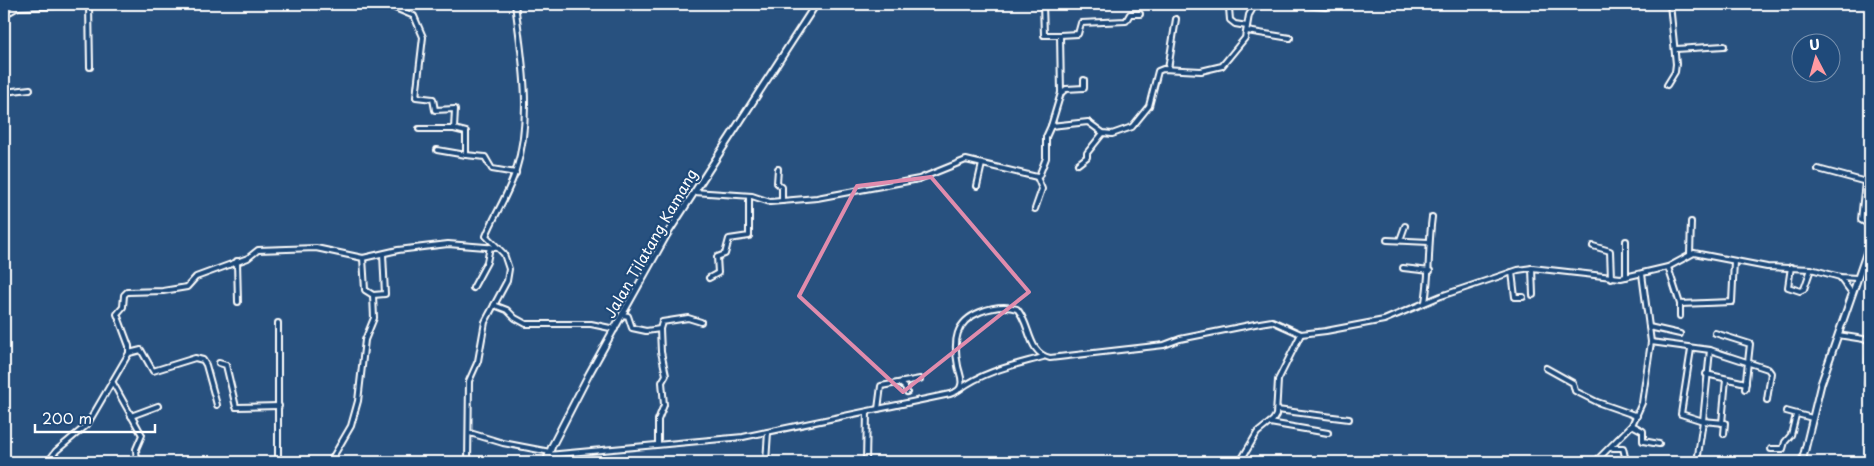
<svg xmlns="http://www.w3.org/2000/svg" width="1874" height="466" font-family="'Playpen Sans',sans-serif">
<style>
.lines{fill:none;stroke-linecap:round;stroke-linejoin:round}
.street-casing{stroke:#fff;stroke-width:8}
.secondary-casing{stroke:#fff;stroke-width:9}
.street{stroke:#1f4a7a;stroke-width:4}
.secondary{stroke:#1f4a7a;stroke-width:5}
.marked{fill:none;stroke:#e08cad;stroke-width:4;stroke-linejoin:round}
.labels{text-anchor:middle;dominant-baseline:central;stroke-width:4.5;stroke-linejoin:round;paint-order:stroke}
.street-label{font-size:15px;fill:#fff;stroke:#1f4a7a}
</style>
<rect width="100%" height="100%" fill="#28517f"/>
<filter id="ink" filterUnits="userSpaceOnUse"><feTurbulence type="fractalNoise" baseFrequency=".02" numOctaves="2"/><feDisplacementMap in="SourceGraphic" scale="10" xChannelSelector="R" yChannelSelector="G"/><feConvolveMatrix kernelMatrix="1 2 1 2 8 2 1 2 1" color-interpolation-filters="sRGB"/></filter>
<g filter="url(#ink)">
<g class="lines">
<defs>
<g id="street">
<path d="M1222,4L1229,8L1230,20L1235,24L1247,26"/>
<path d="M1291,4L1326,7L1327,4"/>
<path d="M89,5L90,67"/>
<path d="M395,8L414,16L423,37L416,97L433,99L435,110L455,109L454,129L466,132V155L485,157L492,169L516,173"/>
<path d="M4,15L18,7L138,4"/>
<path d="M1247,31L1290,38"/>
<path d="M1060,35L1078,34L1081,23L1126,21L1130,14H1140"/>
<path d="M1676,49L1724,46"/>
<path d="M1168,69L1176,19"/>
<path d="M1667,85L1675,72L1676,64L1670,4"/>
<path d="M4,92L30,89"/>
<path d="M1061,93L1066,89L1084,88V80"/>
<path d="M1051,126L1088,122L1103,133L1112,134L1132,127L1149,106L1158,71L1163,69L1201,71L1222,66L1245,38L1249,15L1253,8L1266,4"/>
<path d="M419,129H454"/>
<path d="M437,150L466,155"/>
<path d="M1078,164L1087,157V153L1103,133"/>
<path d="M778,169L777,183L782,187V201"/>
<path d="M1818,169L1870,183"/>
<path d="M1865,182L1861,220L1870,225"/>
<path d="M977,186L982,164"/>
<path d="M694,192L752,196L770,202L817,198L919,179L966,160L1037,177L1039,176L1046,158V137L1051,126L1061,93L1060,35H1044L1043,4"/>
<path d="M1035,209L1042,189L1037,177"/>
<path d="M1387,240L1429,242"/>
<path d="M1400,240L1405,226"/>
<path d="M1626,241V277"/>
<path d="M1593,246L1610,251L1611,278"/>
<path d="M1690,254L1691,222"/>
<path d="M237,261L238,302"/>
<path d="M1668,267L1680,304V316"/>
<path d="M1791,267L1788,287L1800,291L1804,289L1811,269"/>
<path d="M1403,268L1430,271"/>
<path d="M1532,268L1533,295"/>
<path d="M1512,272L1515,297H1523"/>
<path d="M1840,277L1852,293"/>
<path d="M709,278L718,273L717,257L725,254L729,239L749,236V196"/>
<path d="M473,288L487,262L490,247"/>
<path d="M373,295L385,294L383,254"/>
<path d="M1425,302C1430,274 1428,246 1432,217"/>
<path d="M1680,304L1732,302L1734,261"/>
<path d="M494,305L507,310L515,318L526,324H591L615,329"/>
<path d="M623,315L628,316L632,328L646,331L660,329"/>
<path d="M278,323V462"/>
<path d="M1649,327L1680,334"/>
<path d="M1715,333L1750,344L1745,389"/>
<path d="M1838,335L1870,340"/>
<path d="M1651,342L1710,350L1768,369L1771,373L1767,400"/>
<path d="M1691,349L1681,414L1703,421L1725,423L1724,434"/>
<path d="M129,353L141,350L153,371L195,358L203,360L206,365L217,405"/>
<path d="M219,363L226,365L236,407L279,406"/>
<path d="M1546,368L1573,383L1575,391L1597,402L1637,416"/>
<path d="M1706,374L1746,383"/>
<path d="M113,383L142,435L136,449L137,462"/>
<path d="M900,383L905,387L907,392"/>
<path d="M1867,384L1870,340"/>
<path d="M960,389C984,371 1015,365 1043,357"/>
<path d="M878,409L881,386L920,379"/>
<path d="M1277,410L1349,419"/>
<path d="M1786,411L1812,418"/>
<path d="M131,416L158,406"/>
<path d="M1270,423L1328,433"/>
<path d="M1722,423L1726,379"/>
<path d="M1632,425L1643,431V441L1659,444"/>
<path d="M470,433L503,443L550,452"/>
<path d="M658,444V420L664,405L662,382L666,375L661,352L660,329L662,322L688,318L701,322"/>
<path d="M1613,448H1623L1626,461H1632"/>
<path d="M1771,449H1783L1785,442L1791,435L1796,415"/>
<path d="M548,455L743,437L950,394C955,392 960,391 961,385C963,379 959,372 958,366C953,341 955,322 980,312C993,307 1004,305 1017,309C1031,324 1027,353 1050,358L1164,345L1180,339L1260,323L1272,321L1301,334L1326,331L1384,320L1441,296L1518,270L1532,268L1621,278L1668,267L1694,253L1767,267L1811,269L1840,277L1857,278"/>
<path d="M48,462L56,451L87,425L129,353V346L117,314L123,307L124,295L127,292L163,291L187,287L196,277L248,258L258,250L316,248L363,258L398,250L448,244L498,248"/>
<path d="M330,462L351,426L358,401L365,340L374,318L373,295L365,290L363,258"/>
<path d="M468,462L469,381L478,361L485,322L507,281L509,269L504,254L486,236C495,214 509,193 516,170C533,116 522,58 515,4"/>
<path d="M766,462L768,432"/>
<path d="M866,462L867,412"/>
<path d="M1240,462L1257,433L1273,420L1276,415L1278,380L1301,334"/>
<path d="M1595,462L1632,425L1642,403L1651,342L1642,274"/>
<path d="M1697,462L1703,421L1710,350"/>
</g>
<g id="secondary">
<path d="M546,462L552,446L589,374L666,236L816,4"/>
<path d="M1802,462L1821,384L1870,243"/>
</g>
</defs>
<use href="#street" class="street-casing"/>
<use href="#secondary" class="secondary-casing"/>
<use href="#street" class="street"/>
<use href="#secondary" class="secondary"/>
</g>
</g>
<path class="marked" d="M931,177L1029,292L903,392L799,296L857,186Z"/>
<g class="labels">
<g class="street-label">
<text transform="translate(650 243) rotate(-60)">Jalan Tilatang Kamang</text>
</g>
</g>
<rect width="1874" height="466" fill="none" stroke="#1f4a7a" stroke-width="20"/>
<rect x="10" y="10" width="1854" height="446" fill="none" stroke="#fff" stroke-width="2" filter="url(#ink)"/>
<g transform="translate(1816 58) rotate(354)"><circle r="24" fill="#1f4a7a" stroke="#7992af"/>
<path d="M0-4L9 19L0 12L-9 19Z" fill="#ff9aa2"/>
<text y="-8" font-size="14" font-weight="bold" text-anchor="middle" fill="#ffffff">U</text>
</g>
<path d="M35 424v8h120v-8" fill="none" stroke="#ffffff" stroke-width="2.5"/>
<text x="42" y="424" font-size="15" fill="#ffffff" stroke="#1f4a7a" stroke-width="4" paint-order="stroke">200 m</text>
</svg>
